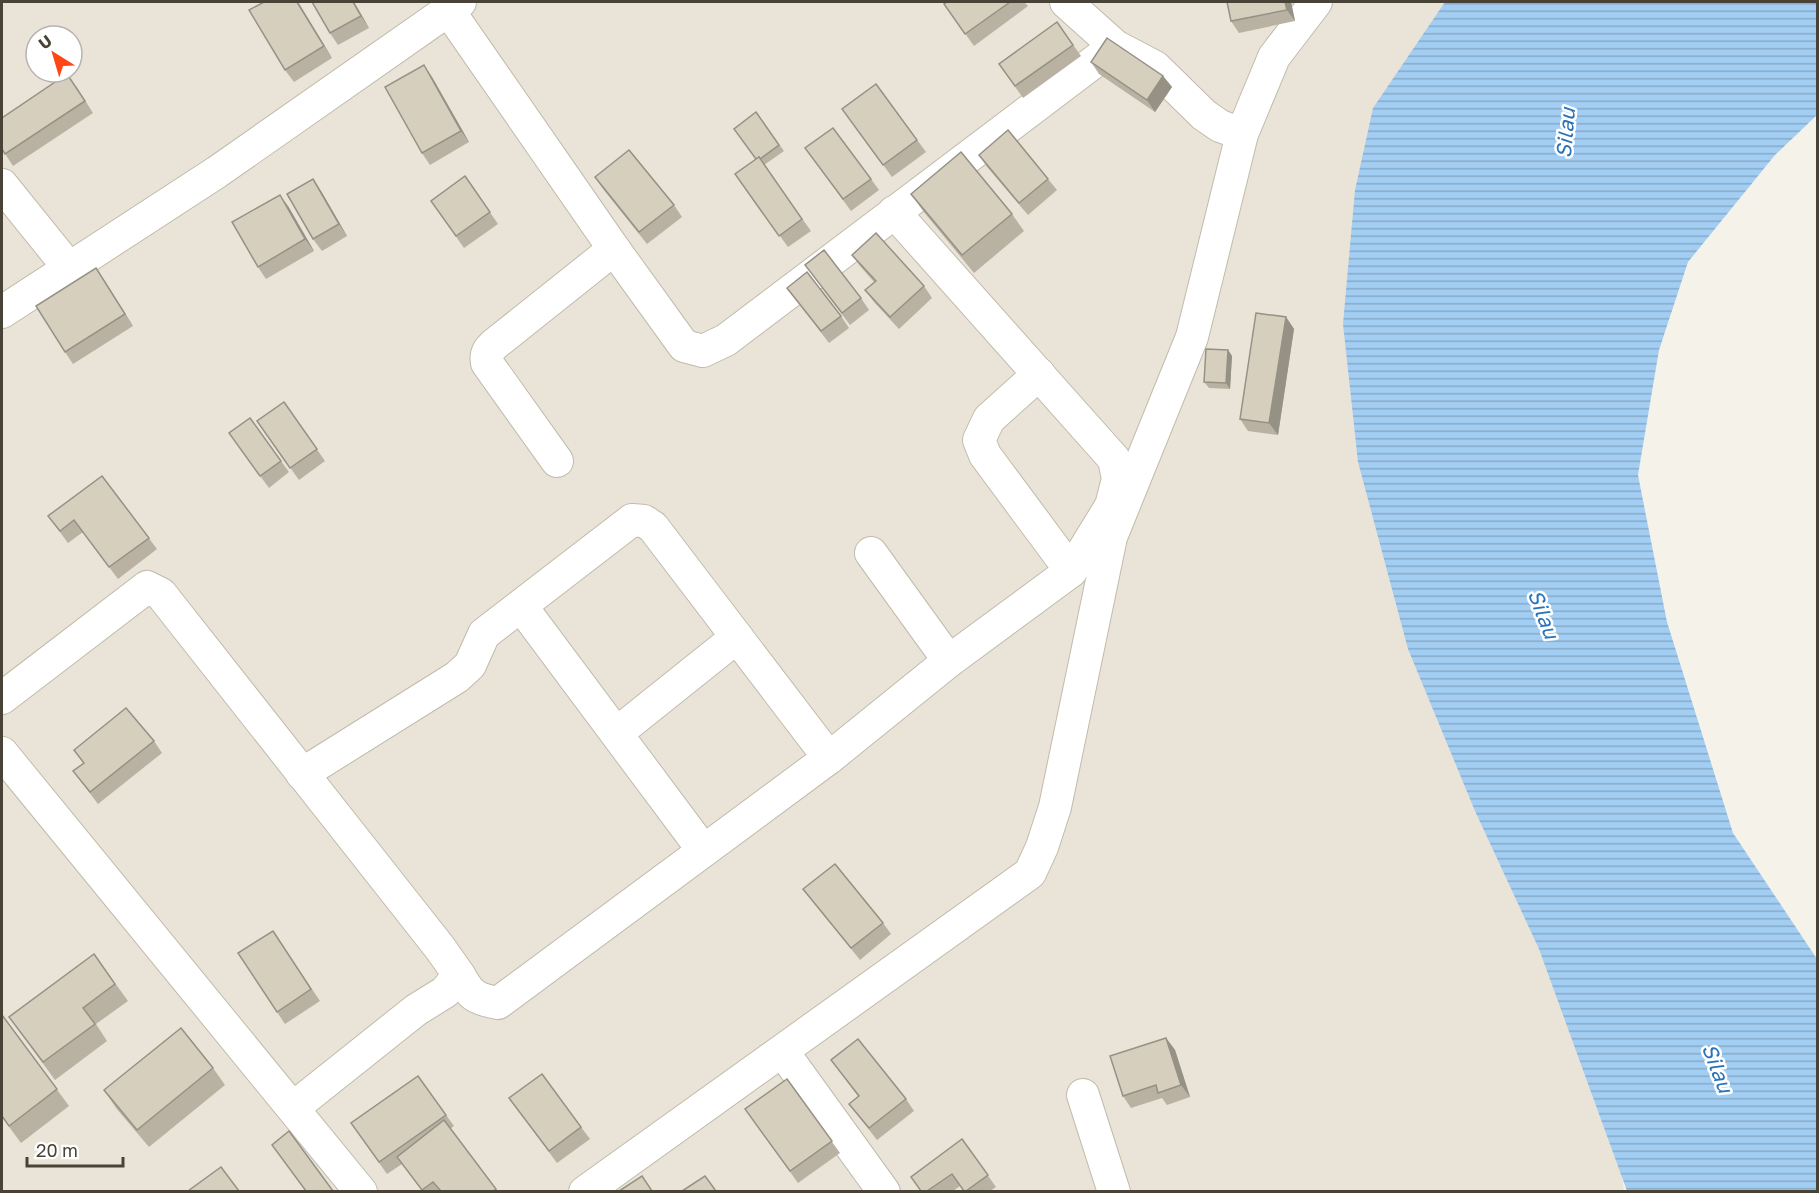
<svg xmlns="http://www.w3.org/2000/svg" width="1819" height="1193" font-family="'Golos Text',sans-serif">
<style>
.residential{fill:#e9e4d7;fill-rule:evenodd}
.water{fill:url(#water-rules)}
.lines{fill:none;stroke-linecap:round;stroke-linejoin:round}
.minor-casing{stroke:#c1bbab;stroke-width:34}
.minor{stroke:#fff;stroke-width:32}
.wall{fill:#b9b2a3}
.shaded-wall{fill:#969185}
.building{fill:#d7cfbe;stroke:#969185;stroke-width:1.5}
.labels{text-anchor:middle;dominant-baseline:central;stroke-width:5;stroke-linejoin:round;paint-order:stroke}
.water-label{font-size:21px;font-style:italic;fill:#2b74ba;stroke:#fff}
</style>
<defs>
<pattern id="water-rules" width="6" height="5" patternUnits="userSpaceOnUse" patternTransform="scale(1.5)"><rect width="6" height="5" fill="#a3cef3"/><path d="M0 2.5h6" fill="none" stroke="#87a9c6"/></pattern>
</defs>
<rect width="100%" height="100%" fill="#f5f2e9"/>
<path class="residential" d="M2,2H1577L1528,573L1624,1191L2,1192ZM36,36H72V72H36Z"/>
<path class="water" d="M1445,2H1817V115L1775,155L1688,262L1659,350L1638,475L1667,622L1733,833L1817,959V1191H1627L1539,949L1475,811L1408,649L1358,462L1343,324L1355,190L1373,108Z"/>
<g class="lines">
<defs>
<g id="minor">
<path d="M1066,2L1115,46L1155,67L1204,115L1220,126L1242,134"/>
<path d="M449,11L614,249L684,346L703,351L726,340L1115,46"/>
<path d="M2,185L69,268"/>
<path d="M2,312L217,172L460,2"/>
<path d="M1039,374L989,419L979,440L985,455L1071,571"/>
<path d="M557,461L487,363C485,353 489,349 496,343L614,249"/>
<path d="M871,553L949,661"/>
<path d="M521,606L703,850"/>
<path d="M2,698L147,587L161,594L440,948L459,975L445,992L416,1010L293,1108"/>
<path d="M617,733L737,637"/>
<path d="M2,753L361,1192"/>
<path d="M302,774L457,677L470,665L484,634L632,520L644,521L653,527L829,758"/>
<path d="M459,975C470,995 475,999 498,1003L829,758L949,661L1071,571L1111,506L1118,479L1114,459L894,212"/>
<path d="M783,1052L884,1192"/>
<path d="M1083,1095L1114,1192"/>
<path d="M585,1192L1030,873L1042,847L1055,807L1111,537L1192,337L1242,134L1274,57L1316,2"/>
</g>
</defs>
<use href="#minor" class="minor-casing"/>
<use href="#minor" class="minor"/>
</g>
<g class="wall">
<path d="M298,2L332,58L294,82L285,70Z"/>
<path d="M354,2L369,28L338,45L330,33Z"/>
<path d="M947,2H1024L1028,6L974,46L944,4Z"/>
<path d="M1291,2L1295,21L1239,33L1231,21Z"/>
<path d="M1057,22L1081,56L1023,98L999,64Z"/>
<path d="M1091,62L1163,76L1172,87L1155,112L1099,74Z"/>
<path d="M432,77L469,142L430,165L422,153Z"/>
<path d="M876,84L926,152L892,177L851,121Z"/>
<path d="M76,86L93,113L13,166L2,149Z"/>
<path d="M756,112L784,151L764,165L811,231L788,247L735,174L756,159Z"/>
<path d="M805,148L871,179L879,190L851,211Z"/>
<path d="M979,155L1048,179L1057,190L1028,215L987,167Z"/>
<path d="M465,176L498,224L464,248L431,201Z"/>
<path d="M595,177L674,205L682,217L647,244L603,189Z"/>
<path d="M321,191L347,236L322,251L313,239Z"/>
<path d="M911,194L1012,214L1024,231L974,273L923,211Z"/>
<path d="M288,206L314,251L266,279L258,267Z"/>
<path d="M852,255L924,286L932,298L899,329L874,302L865,290L874,282L860,266Z"/>
<path d="M805,265L861,298L869,310L850,325Z"/>
<path d="M104,280L133,326L73,364L65,352Z"/>
<path d="M787,288L841,316L849,328L829,343Z"/>
<path d="M1286,317L1294,329L1278,435L1248,431L1240,419Z"/>
<path d="M1228,350L1232,356L1230,389L1209,388L1204,382Z"/>
<path d="M284,402L325,461L299,480L257,421Z"/>
<path d="M229,433L281,461L289,472L269,488Z"/>
<path d="M102,476L157,549L118,579L83,532L68,543L48,516Z"/>
<path d="M154,741L162,753L98,804L73,771L84,764L74,750Z"/>
<path d="M803,889L883,923L891,934L860,960L812,900Z"/>
<path d="M273,931L320,1001L285,1024L277,1012Z"/>
<path d="M94,954L128,1001L96,1024L107,1041L55,1080L9,1017Z"/>
<path d="M2,1015L69,1106L21,1143L2,1117Z"/>
<path d="M1166,1038L1175,1050L1190,1097L1167,1105L1162,1098L1131,1108L1123,1096Z"/>
<path d="M831,1060L906,1099L914,1111L877,1140L849,1104L858,1096Z"/>
<path d="M213,1068L225,1085L149,1147L116,1108L104,1090Z"/>
<path d="M418,1076L454,1126L450,1129L498,1191H423L402,1164L387,1174L351,1123Z"/>
<path d="M787,1079L840,1153L798,1183L745,1109Z"/>
<path d="M518,1110L581,1127L590,1139L557,1163Z"/>
<path d="M962,1139L996,1187L990,1191H964L960,1186L953,1191H921Z"/>
</g>
<g class="shaded-wall">
<path d="M297,2H298L332,58L324,46Z"/>
<path d="M353,2H354L369,28L361,16Z"/>
<path d="M1285,2H1291L1295,21L1287,10Z"/>
<path d="M424,65L432,77L469,142L461,131Z"/>
<path d="M1163,76L1172,87L1155,112L1147,100Z"/>
<path d="M313,179L321,191L347,236L339,224Z"/>
<path d="M280,195L288,206L314,251L305,239Z"/>
<path d="M96,268L104,280L133,326L125,314Z"/>
<path d="M1286,317L1294,329L1278,435L1269,423Z"/>
<path d="M1228,350L1232,356L1230,389L1226,383Z"/>
<path d="M1166,1038L1175,1050L1190,1097L1181,1085Z"/>
</g>
<g class="building">
<path d="M264,2H297L324,46L285,70L249,10Z"/>
<path d="M312,2H353L361,16L330,33Z"/>
<path d="M947,2H1010L965,34L944,4Z"/>
<path d="M1227,2H1285L1287,10L1231,21Z"/>
<path d="M1057,22L1073,45L1015,86L999,64Z"/>
<path d="M1107,38L1163,76L1147,100L1091,62Z"/>
<path d="M424,65L461,131L422,153L385,87Z"/>
<path d="M67,74L85,101L5,154L2,149V118Z"/>
<path d="M876,84L917,140L883,165L842,109Z"/>
<path d="M756,112L779,145L760,159L759,157L756,159L734,129Z"/>
<path d="M833,128L871,179L843,199L805,148Z"/>
<path d="M1008,130L1048,179L1019,203L979,155Z"/>
<path d="M629,150L674,205L639,232L595,177Z"/>
<path d="M961,152L1012,214L962,255L911,194Z"/>
<path d="M759,157L802,219L779,236L735,174Z"/>
<path d="M465,176L490,212L456,236L431,201Z"/>
<path d="M313,179L339,224L313,239L287,194Z"/>
<path d="M280,195L305,239L258,267L232,222Z"/>
<path d="M876,233L924,286L890,317L865,290L876,281L852,255Z"/>
<path d="M824,250L861,298L842,313L805,265Z"/>
<path d="M96,268L125,314L65,352L36,306Z"/>
<path d="M807,272L841,316L821,331L787,288Z"/>
<path d="M1256,313L1286,317L1269,423L1240,419Z"/>
<path d="M1206,349L1228,350L1226,383L1204,382Z"/>
<path d="M284,402L317,449L290,468L257,421Z"/>
<path d="M250,418L281,461L260,476L229,433Z"/>
<path d="M102,476L149,538L109,567L74,520L60,531L48,516Z"/>
<path d="M126,708L154,741L90,792L73,771L84,763L74,750Z"/>
<path d="M835,864L883,923L851,948L803,889Z"/>
<path d="M273,931L311,989L277,1012L238,953Z"/>
<path d="M94,954L115,984L83,1008L95,1024L43,1062L9,1017Z"/>
<path d="M2,1015L57,1089L9,1126L2,1116Z"/>
<path d="M181,1028L213,1068L137,1130L104,1090Z"/>
<path d="M1166,1038L1181,1085L1158,1093L1156,1085L1123,1096L1110,1056Z"/>
<path d="M858,1039L906,1099L869,1128L849,1104L859,1096L831,1060Z"/>
<path d="M542,1074L581,1127L549,1151L509,1098Z"/>
<path d="M418,1076L446,1115L379,1162L351,1123Z"/>
<path d="M787,1079L832,1141L790,1171L745,1109Z"/>
<path d="M444,1120L496,1189L493,1191H441L433,1182L422,1190L397,1157Z"/>
<path d="M289,1131L333,1191H306L272,1145Z"/>
<path d="M962,1139L988,1175L966,1191H964L952,1174L927,1191H921L911,1177Z"/>
<path d="M221,1167L239,1191H188Z"/>
<path d="M642,1176L652,1191H619Z"/>
<path d="M705,1176L716,1191H682Z"/>
</g>
<g class="labels">
<g class="water-label">
<text transform="translate(1565 133) rotate(-85)">Silau</text>
<text transform="translate(1544 614) rotate(69)">Silau</text>
<text transform="translate(1718 1068) rotate(69)">Silau</text>
</g>
</g>
<rect width="1819" height="1193" fill="none" stroke="#494337" stroke-width="6"/>
<g transform="translate(54 54) rotate(323)"><circle r="28" fill="#ffffff" stroke="#b6b4af" stroke-width="1.5"/>
<path d="M0-4.5L10 22L0 15L-10 22Z" fill="#ff4716"/>
<text y="-9" font-size="16" font-weight="bold" text-anchor="middle" fill="#494337">U</text>
</g>
<path d="M27 1157v9h96v-9" fill="none" stroke="#494337" stroke-width="3"/>
<text x="36" y="1157" font-size="18" fill="#494337" stroke="#ffffff" stroke-width="4.5" paint-order="stroke">20 m</text>
</svg>
